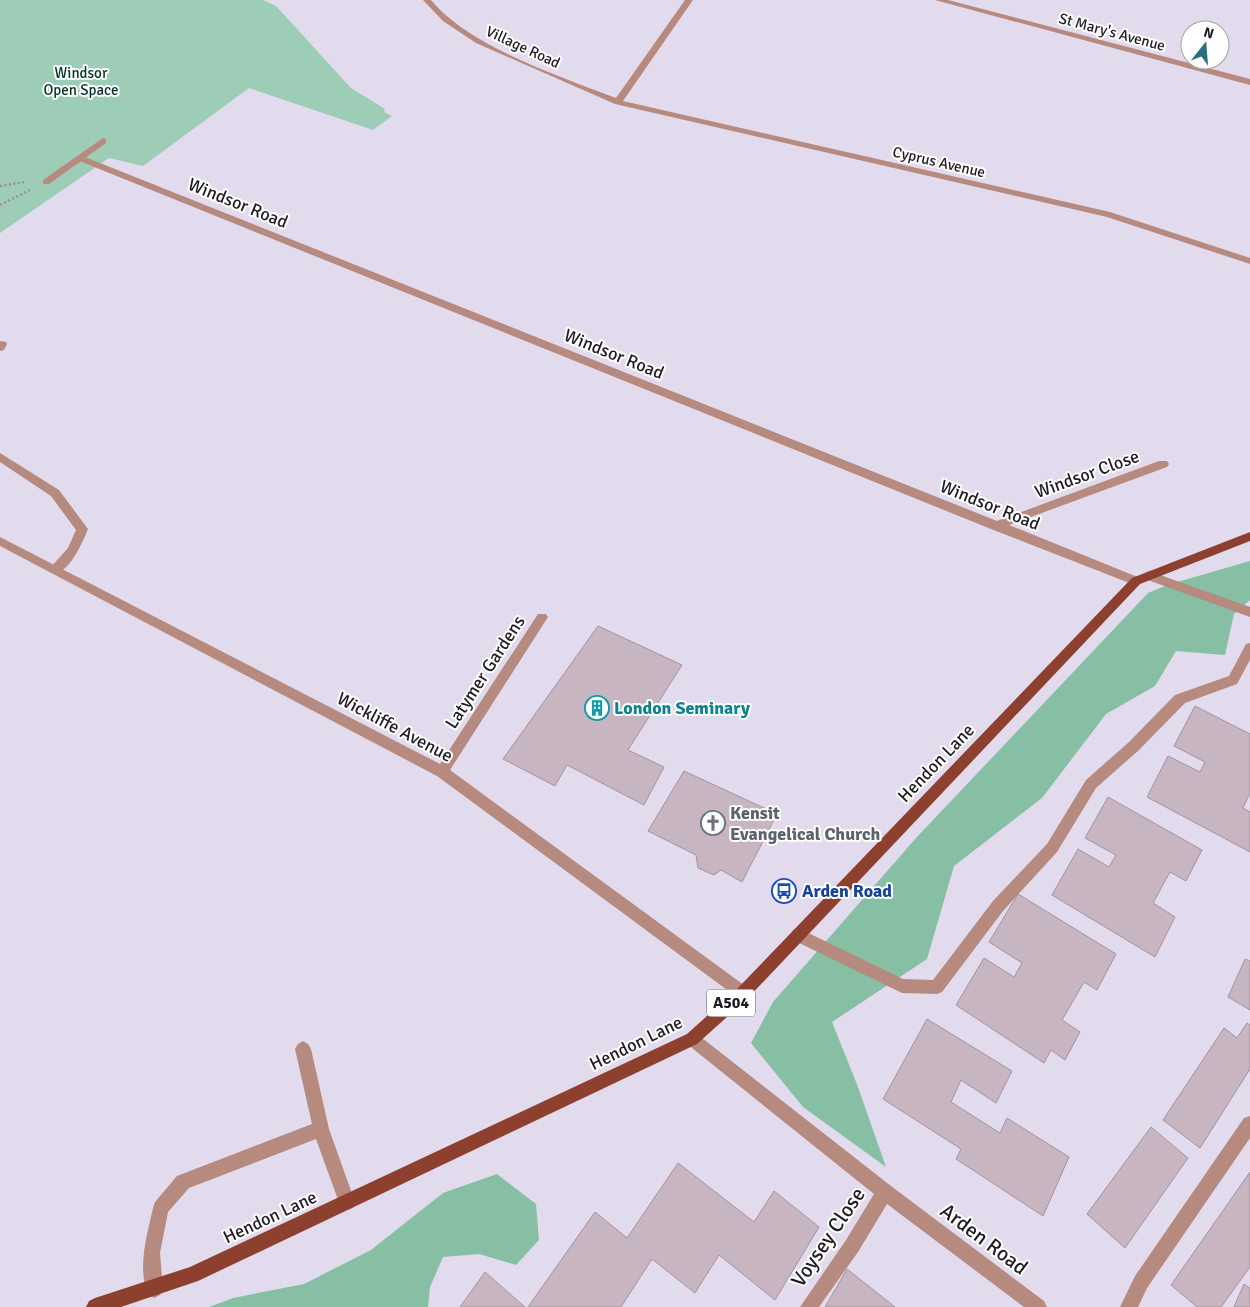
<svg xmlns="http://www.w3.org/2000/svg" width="1250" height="1307" font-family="Signika,sans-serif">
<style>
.green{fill:#9dcdb6}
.forest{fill:#86bfa4}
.building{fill:#c7b5c1;stroke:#a4939f}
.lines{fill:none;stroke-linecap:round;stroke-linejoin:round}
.path{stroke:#96909e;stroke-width:2.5;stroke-dasharray:2 2.5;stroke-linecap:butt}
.lane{fill:#b78a7f;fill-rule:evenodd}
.street{fill:#b78a7f;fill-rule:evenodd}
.primary{fill:#8e402f;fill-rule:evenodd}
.labels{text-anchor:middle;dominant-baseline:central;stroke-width:4;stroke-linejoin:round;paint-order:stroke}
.far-street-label{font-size:15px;fill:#1f1c23;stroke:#fff}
.far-park-label{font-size:15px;fill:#023422;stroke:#fff}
.shield{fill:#fff;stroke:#626065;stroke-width:1}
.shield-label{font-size:16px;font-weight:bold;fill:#1f1c23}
.street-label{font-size:18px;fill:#1f1c23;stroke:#fff}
.culture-label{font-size:18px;font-weight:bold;fill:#0d838f;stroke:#fff;text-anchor:start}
.worship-label{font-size:18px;font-weight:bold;fill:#5b616d;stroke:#fff;text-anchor:start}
.transit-label{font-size:18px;font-weight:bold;fill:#164399;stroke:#fff;text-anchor:start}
.near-street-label{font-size:21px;fill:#1f1c23;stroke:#fff}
</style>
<rect width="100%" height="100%" fill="#e2daed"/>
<path class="green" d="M0,0H263L276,6L351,88L385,109L384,112L392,116L373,130L249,88L143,166L109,158L0,233Z"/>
<g class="forest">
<path d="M1250,561V600L1234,614L1225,655L1176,651L1155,686L1106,714L1042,798L954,866L927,959L832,1022L858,1087L886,1167L803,1107L751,1043L773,1002L916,838L1148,593L1167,585Z"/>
<path d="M497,1174L536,1204L539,1240L516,1265L479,1254L443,1257L430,1287L428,1307H209L233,1298L304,1284L371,1250L443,1193Z"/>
</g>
<g class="building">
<path d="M598,626L682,665L628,750L664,767L644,805L567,765L555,786L503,759Z"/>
<path d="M1195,706L1250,734V793L1243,808L1250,812V852L1147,797L1168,756L1200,772L1205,762L1174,746Z"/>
<path d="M684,771L777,814L742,882L721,870L714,875L698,868L696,855L648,831Z"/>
<path d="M1108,797L1202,850L1186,881L1170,872L1153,903L1175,917L1155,957L1052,895L1078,849L1109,867L1116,855L1085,838Z"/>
<path d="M1018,894L1116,954L1097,990L1084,982L1062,1020L1080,1032L1065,1060L1051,1050L1044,1063L956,1005L984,958L1014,977L1022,963L989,942Z"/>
<path d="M1245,959L1250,961V1010L1228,997Z"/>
<path d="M927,1019L1012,1071L996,1103L961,1080L951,1102L1000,1133L1007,1118L1069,1157L1043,1216L956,1159L961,1149L883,1099Z"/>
<path d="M1247,1023L1250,1025V1069L1200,1148L1163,1120L1224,1028L1237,1038Z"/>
<path d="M1151,1127L1188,1158L1125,1248L1087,1214Z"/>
<path d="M678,1163L754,1222L774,1191L819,1227L775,1300L719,1255L695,1293L652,1259L621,1307H528L595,1212L627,1238Z"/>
<path d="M1250,1172V1267L1221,1307H1197L1171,1285Z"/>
<path d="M847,1269L895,1307H825Z"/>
<path d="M485,1272L525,1307H460Z"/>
<path d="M1244,1284L1250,1288V1307H1234Z"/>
</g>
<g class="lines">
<g class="path">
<path d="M0,186L25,182"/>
<path d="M0,205L30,190"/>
</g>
<g class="lane">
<path d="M103,138L106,139V143L49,184H43V180Z"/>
<path d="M0,341L6,342L7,344L4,350L0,351Z"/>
<path d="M0,453L59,490L88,529C83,541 68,578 51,572L49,569L68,548L76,530L51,496L0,462Z"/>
<path d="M1149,571L1250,607V617L1145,579L1143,576L1145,573Z"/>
<path d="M1250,643V660L1237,684L1185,703L1139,750L1096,788L1057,852L1003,911L942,992L937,994L902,993L793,940L791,935L793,930L798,928L903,979L933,980L993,901L1047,844L1086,780L1129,742L1175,695L1229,676L1246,644Z"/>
<path d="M303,1041L308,1044L311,1049L329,1129L355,1202L353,1208L347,1210L341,1208L316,1139L189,1188L168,1212L160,1253L163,1289L160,1295L154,1298L148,1295C137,1268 147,1235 153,1208L155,1202L177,1176L312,1124L295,1049L298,1044Z"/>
<path d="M1250,1116V1138L1147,1288L1138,1307H1120L1135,1276L1244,1118Z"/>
</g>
<g class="street">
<path d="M423,0H431C470,47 559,76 616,98L685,0H693L623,101L1110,212L1250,258V264L1107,217L615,104L476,43L443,21Z"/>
<path d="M935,0H948L1250,79V85Z"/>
<path d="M80,155L997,521L1159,461H1167L1169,464L1167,467L1009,525L1140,578L1142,581L1140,584H1132L991,529L77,160L76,158Z"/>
<path d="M0,537L440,764L538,614H546L548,617L546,620L450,770L748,988L750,993L748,998L743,1000L738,998L437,776L0,546Z"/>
<path d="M692,1031L697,1034L891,1186L1044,1301L1047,1307H1024L887,1204L858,1252L819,1307H800L846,1240L874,1194L687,1044L684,1039L687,1034Z"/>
</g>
<path class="primary" d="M1250,532V541L1140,584L748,998L697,1044L198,1281L121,1307H86L89,1301L95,1298L190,1267L687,1034L738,988L1132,578Z"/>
</g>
<defs>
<symbol id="building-ring" viewBox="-11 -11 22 22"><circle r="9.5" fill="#fff" stroke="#0f9aa8" stroke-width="1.5"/><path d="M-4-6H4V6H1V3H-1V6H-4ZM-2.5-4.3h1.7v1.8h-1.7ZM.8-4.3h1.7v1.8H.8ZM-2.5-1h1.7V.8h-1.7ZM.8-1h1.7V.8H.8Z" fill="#0f9aa8"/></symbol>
<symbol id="church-ring" viewBox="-11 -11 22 22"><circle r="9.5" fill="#fff" stroke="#6b7280" stroke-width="1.5"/><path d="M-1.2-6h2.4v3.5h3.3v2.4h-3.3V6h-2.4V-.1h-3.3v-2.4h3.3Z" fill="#6b7280"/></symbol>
<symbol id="bus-ring" viewBox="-11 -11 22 22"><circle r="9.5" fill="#fff" stroke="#1a4fb4" stroke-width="1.5"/><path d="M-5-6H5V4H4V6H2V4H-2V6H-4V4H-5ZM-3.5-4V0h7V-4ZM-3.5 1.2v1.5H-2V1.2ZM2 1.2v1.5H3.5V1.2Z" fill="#1a4fb4"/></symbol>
</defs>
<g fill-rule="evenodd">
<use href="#building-ring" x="583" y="694" width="28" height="28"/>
<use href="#church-ring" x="699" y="809" width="28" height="28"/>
<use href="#bus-ring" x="770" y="877" width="28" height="28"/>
</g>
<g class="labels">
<g class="far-street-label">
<text transform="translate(1112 32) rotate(15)">St Mary's Avenue</text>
<text transform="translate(523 47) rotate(25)">Village Road</text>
<text transform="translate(939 162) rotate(13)">Cyprus Avenue</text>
</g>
<g class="far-park-label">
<text x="81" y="73">Windsor<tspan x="81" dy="17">Open Space</tspan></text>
</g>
<rect class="shield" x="707" y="989.5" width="48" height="27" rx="4"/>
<g class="shield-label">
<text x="731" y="1003">A504</text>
</g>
<g class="street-label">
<text transform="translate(238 203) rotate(22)">Windsor Road</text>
<text transform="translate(614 354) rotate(22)">Windsor Road</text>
<text transform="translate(1087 474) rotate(-20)">Windsor Close</text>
<text transform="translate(990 505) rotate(22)">Windsor Road</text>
<text transform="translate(485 672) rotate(-57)">Latymer Gardens</text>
<text transform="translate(395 727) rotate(28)">Wickliffe Avenue</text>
<text transform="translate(936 763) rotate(-46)">Hendon Lane</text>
<text transform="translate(636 1043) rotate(-26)">Hendon Lane</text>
<text transform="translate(270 1217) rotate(-25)">Hendon Lane</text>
</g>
<g class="culture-label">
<text x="614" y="708">London Seminary</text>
</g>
<g class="worship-label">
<text x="730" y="813">Kensit<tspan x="730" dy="21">Evangelical Church</tspan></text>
</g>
<g class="transit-label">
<text x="802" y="891">Arden Road</text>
</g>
<g class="near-street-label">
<text transform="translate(828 1237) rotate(-56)">Voysey Close</text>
<text transform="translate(984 1239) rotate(37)">Arden Road</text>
</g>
</g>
<g transform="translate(1205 45) rotate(17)"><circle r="24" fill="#ffffff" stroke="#a5a4a7"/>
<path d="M0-4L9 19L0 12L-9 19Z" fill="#2c6d80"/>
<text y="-8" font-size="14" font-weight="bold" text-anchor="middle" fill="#1f1c23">N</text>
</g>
</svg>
